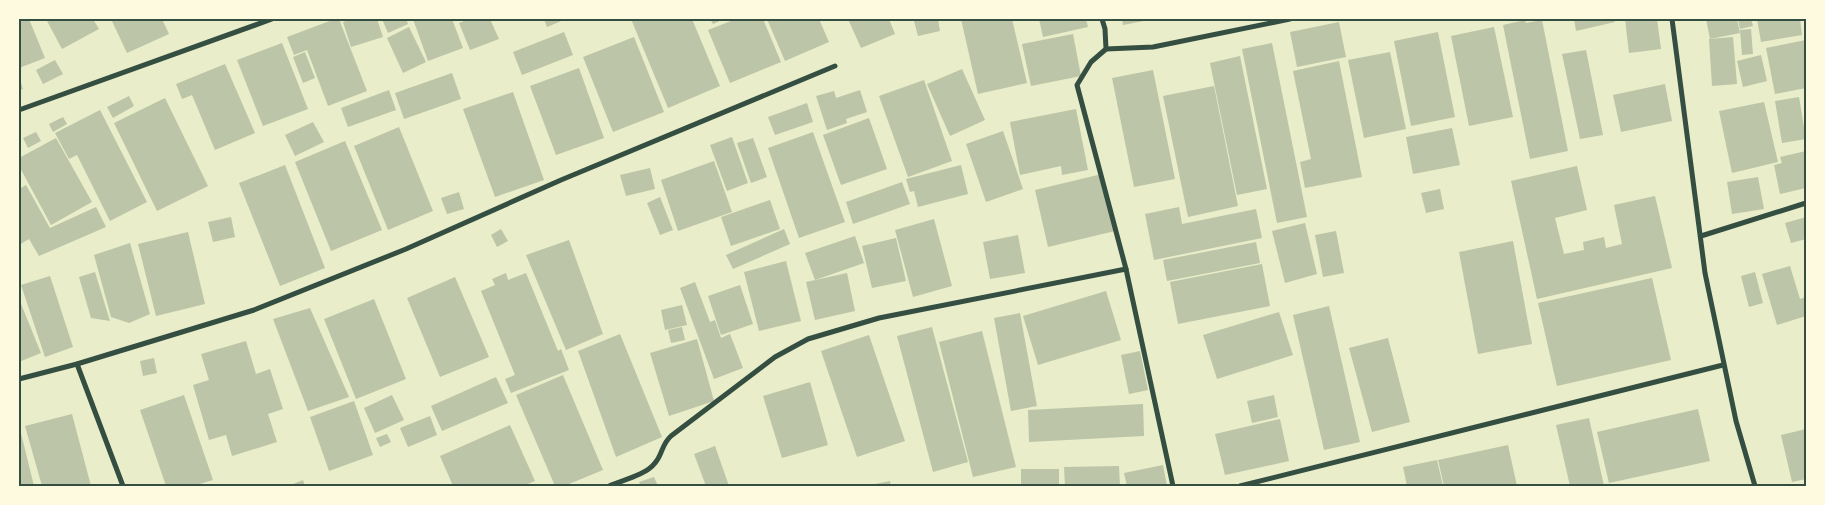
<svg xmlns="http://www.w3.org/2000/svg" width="1825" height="505" font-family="'Nunito Sans',sans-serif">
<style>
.building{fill:#bcc5a7}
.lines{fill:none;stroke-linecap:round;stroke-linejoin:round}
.minor{stroke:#344e41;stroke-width:5}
.neatline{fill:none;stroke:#344e41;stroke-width:2}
</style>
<rect width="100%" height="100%" fill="#e9edc9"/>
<g class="building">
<path d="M19,19H29L45,58L19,68Z"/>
<path d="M46,19H93L99,29L62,49Z"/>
<path d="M111,19H162L169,34L127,53Z"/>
<path d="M335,19H339L367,91L328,106L307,50L294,55L287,37Z"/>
<path d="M352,19H377L383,37L351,47L343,22Z"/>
<path d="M382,19H406L408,24L388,33Z"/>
<path d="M413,19H452L463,48L428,61Z"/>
<path d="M469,19H490L499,39L470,50L459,23Z"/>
<path d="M544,19H566L547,27Z"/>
<path d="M631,19H692L720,86L668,108Z"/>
<path d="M710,19H724L713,24Z"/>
<path d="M736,19H763L781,62L730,83L708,30Z"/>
<path d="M767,19H819L829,42L785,61Z"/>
<path d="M848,19H889L895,34L861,48Z"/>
<path d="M922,19H938L940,31L918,36L914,21Z"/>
<path d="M961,19H1012L1027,83L978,94Z"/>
<path d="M1039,19H1086L1088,27L1043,37Z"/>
<path d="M1122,19H1149V20L1123,25Z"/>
<path d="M1574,19H1614L1615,22L1576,31Z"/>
<path d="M1625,19H1657L1661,49L1629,53Z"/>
<path d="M1706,19H1737L1740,33L1710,39Z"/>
<path d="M1738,19H1751L1753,26L1740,29Z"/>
<path d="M1757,19H1800L1802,35L1761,42Z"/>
<path d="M1525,20L1526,23L1542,20L1568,151L1530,159L1503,25Z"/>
<path d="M1339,22L1346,57L1297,67L1290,32Z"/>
<path d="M409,27L426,62L403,73L387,38Z"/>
<path d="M1494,27L1513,117L1469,126L1451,36Z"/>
<path d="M1751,29L1753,54L1742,55L1740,30Z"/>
<path d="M564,32L573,55L522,75L513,52Z"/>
<path d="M1438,32L1455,117L1411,126L1394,41Z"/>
<path d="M1073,34L1081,76L1031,86L1022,44Z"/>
<path d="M634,37L664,112L613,132L583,57Z"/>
<path d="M1733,37L1737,84L1712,86L1709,39Z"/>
<path d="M1806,40V88L1775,94L1766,48Z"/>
<path d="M282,43L308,109L263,126L237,60Z"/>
<path d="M1272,43L1307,217L1277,223L1242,49Z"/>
<path d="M1586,50L1603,135L1580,139L1562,54Z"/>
<path d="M305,52L315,78L303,83L293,57Z"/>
<path d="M1390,52L1406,129L1364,138L1348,60Z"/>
<path d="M1761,55L1767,81L1743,87L1737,61Z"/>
<path d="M1240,56L1267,189L1237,195L1210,63Z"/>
<path d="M55,60L63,74L43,84L36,70Z"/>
<path d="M1339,61L1362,177L1305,188L1300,162L1311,159L1293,71Z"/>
<path d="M225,64L255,133L215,150L192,95L182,99L176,84Z"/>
<path d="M579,68L604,138L556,155L530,86Z"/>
<path d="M962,69L985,120L950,136L927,84Z"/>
<path d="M1153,70L1175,179L1134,187L1112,78Z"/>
<path d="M452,73L461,99L404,119L395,93Z"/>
<path d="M19,77L23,89L19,90Z"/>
<path d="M924,80L952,161L908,177L879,96Z"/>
<path d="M1665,84L1672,121L1621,132L1613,95Z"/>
<path d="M1214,86L1238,206L1188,217L1163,96Z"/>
<path d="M389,90L396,110L348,127L341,108Z"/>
<path d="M860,90L867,112L846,119L847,123L827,130L816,96L834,91L836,98Z"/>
<path d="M513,92L544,180L495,197L463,109Z"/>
<path d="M129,96L134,106L113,118L107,107Z"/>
<path d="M1799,97L1806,139L1782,143L1775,101Z"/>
<path d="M165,98L208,186L157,211L114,123Z"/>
<path d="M1764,102L1778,162L1732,173L1719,111Z"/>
<path d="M807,103L813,122L775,135L768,117Z"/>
<path d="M1076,109L1088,170L1062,175L1061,166L1020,175L1010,122Z"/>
<path d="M100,110L147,202L110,221L77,155L69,159L55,133Z"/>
<path d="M63,117L67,124L53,132L49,124Z"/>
<path d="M869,118L887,169L841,185L823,135Z"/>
<path d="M313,122L324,142L295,156L285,135Z"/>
<path d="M399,127L433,211L388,230L354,146Z"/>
<path d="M1452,128L1460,165L1413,174L1406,137Z"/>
<path d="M1003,131L1023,189L986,202L966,144Z"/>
<path d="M36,132L41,141L28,148L23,138Z"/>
<path d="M813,132L845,222L799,238L768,148Z"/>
<path d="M732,137L748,183L727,191L710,145Z"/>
<path d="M56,138L92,202L51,225L19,166V158Z"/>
<path d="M753,138L767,177L751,183L737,143Z"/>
<path d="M345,141L382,230L331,251L295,162Z"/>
<path d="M1806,151V188L1780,194L1774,165L1782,163L1780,157Z"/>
<path d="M714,161L732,212L678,231L661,180Z"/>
<path d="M285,165L325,268L280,286L239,183Z"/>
<path d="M961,165L968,194L918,207L914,191L910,192L906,179Z"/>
<path d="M1577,166L1587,210L1555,218L1564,254L1584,250L1583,242L1604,237L1606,248L1622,244L1614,205L1655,196L1672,268L1537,299L1511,181Z"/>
<path d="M650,168L655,189L626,196L620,175Z"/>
<path d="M1102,174L1115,231L1048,247L1035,190Z"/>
<path d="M1758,177L1764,209L1732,214L1727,182Z"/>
<path d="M902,182L910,204L853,224L846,202Z"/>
<path d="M26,185L50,228L96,207L106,227L39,256L29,239L19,245V189Z"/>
<path d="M1440,189L1444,209L1426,213L1421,193Z"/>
<path d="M459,192L464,209L447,214L441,198Z"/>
<path d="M660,197L673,230L660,235L647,203Z"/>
<path d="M770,200L780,229L731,246L721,217Z"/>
<path d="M1179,207L1182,224L1256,209L1262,238L1154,260L1145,214Z"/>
<path d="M231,217L235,237L213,242L208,222Z"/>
<path d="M1806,217V239L1791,243L1785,223Z"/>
<path d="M934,219L952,286L913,297L895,230Z"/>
<path d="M1305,223L1317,274L1285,283L1272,231Z"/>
<path d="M501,229L508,241L497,247L491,235Z"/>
<path d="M784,229L790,244L733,269L726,255Z"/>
<path d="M1336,231L1344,273L1323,277L1315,235Z"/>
<path d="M188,232L205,304L156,316L138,244Z"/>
<path d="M1018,235L1025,273L990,279L983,242Z"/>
<path d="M855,236L864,263L815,280L805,253Z"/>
<path d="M896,238L906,281L872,288L862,246Z"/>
<path d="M569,240L603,334L566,350L526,255Z"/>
<path d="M1513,241L1532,344L1478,354L1459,252Z"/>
<path d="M1256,242L1260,263L1167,281L1163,260Z"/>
<path d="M130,243L150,314L129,323L111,317L94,255Z"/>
<path d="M786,261L801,321L759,331L744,272Z"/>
<path d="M1262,264L1270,306L1178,324L1170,282Z"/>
<path d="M1790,266L1800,299L1806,297V316L1777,325L1762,274Z"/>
<path d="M95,272L110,321L91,318L79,277Z"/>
<path d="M1755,272L1763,303L1749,307L1741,276Z"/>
<path d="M506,273L508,280L526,273L558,351L561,349L569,370L511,393L505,379L515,375L481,291L495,285L492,279Z"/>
<path d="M847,273L855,311L815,320L806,282Z"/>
<path d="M50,276L73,347L45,357L21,285Z"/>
<path d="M455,277L489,357L440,377L407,298Z"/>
<path d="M1652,278L1671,360L1557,386L1538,303Z"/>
<path d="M695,282L710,322L715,320L721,338L730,334L743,368L714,379L680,288Z"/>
<path d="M740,285L753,324L721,335L708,296Z"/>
<path d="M1106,291L1121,340L1038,365L1023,316Z"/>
<path d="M19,299L41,353L19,362Z"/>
<path d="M374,299L406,379L356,399L324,319Z"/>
<path d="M682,305L687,325L665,330L661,310Z"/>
<path d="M1329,306L1360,442L1324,450L1293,315Z"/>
<path d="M310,308L349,397L308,411L273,319Z"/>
<path d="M1279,312L1293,355L1217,379L1203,335Z"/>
<path d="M1020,313L1037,406L1011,411L994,318Z"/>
<path d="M682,327L685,340L671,343L668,330Z"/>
<path d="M932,327L968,462L933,472L897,336Z"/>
<path d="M982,331L1016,467L973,477L939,342Z"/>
<path d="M620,334L662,437L616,457L578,351Z"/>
<path d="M869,335L905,441L857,457L821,351Z"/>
<path d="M1388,338L1410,422L1372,432L1349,348Z"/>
<path d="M697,339L714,401L669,416L650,353Z"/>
<path d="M246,341L256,374L270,369L283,409L268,414L277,442L232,456L226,435L209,440L193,385L209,380L201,354Z"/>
<path d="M1140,351L1148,390L1129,394L1121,355Z"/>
<path d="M154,358L157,373L143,376L140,361Z"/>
<path d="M563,375L603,470L564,486H555L516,395Z"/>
<path d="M496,377L508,403L442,431L431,406Z"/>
<path d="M810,382L828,445L782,458L763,396Z"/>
<path d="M184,395L213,480L193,486H166L140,410Z"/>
<path d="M392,395L404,420L375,433L364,408Z"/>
<path d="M1274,395L1278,417L1252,423L1247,401Z"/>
<path d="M354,401L373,455L329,471L310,417Z"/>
<path d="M1143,404L1144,436L1029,442L1028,410Z"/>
<path d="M1698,409L1710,461L1609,483L1597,432Z"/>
<path d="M72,414L91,486H42L25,426Z"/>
<path d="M430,416L437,435L408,447L400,428Z"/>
<path d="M1589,418L1604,486H1570L1556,425Z"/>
<path d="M1280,419L1289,461L1225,475L1215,434Z"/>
<path d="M19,425L34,486H19Z"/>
<path d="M510,425L535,481L523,486H453L440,456Z"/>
<path d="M1806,429V479L1792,482L1781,435Z"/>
<path d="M387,434L391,442L380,447L376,438Z"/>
<path d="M1508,445L1517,486H1444L1438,460Z"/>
<path d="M715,446L729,486H706L694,454Z"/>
<path d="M1437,460L1443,486H1407L1403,467Z"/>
<path d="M1163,465L1167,486H1127L1124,473Z"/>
<path d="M1119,466L1120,486H1065L1064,467Z"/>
<rect x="1021" y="469" width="38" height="17"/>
<path d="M654,477L658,486H641L639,482Z"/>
<path d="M303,480L305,486H288Z"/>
<path d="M890,481L891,486H871L870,485Z"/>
</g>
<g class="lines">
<g class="minor">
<path d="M1102,19L1105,29L1106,49L1091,62L1077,85L1126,269L1173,486"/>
<path d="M1672,19L1705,273L1736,421L1755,486"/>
<path d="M1106,49L1153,47L1290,19"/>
<path d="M19,110L272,19"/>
<path d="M1701,236L1806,203"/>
<path d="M77,364L123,486"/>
<path d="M19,379L77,364L254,310L406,249L561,180L835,66"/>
<path d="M609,486C623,480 646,475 655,463C663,454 661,445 671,436L775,357L808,339L879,318L1126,269"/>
<path d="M1240,486L1723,365"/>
</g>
</g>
<rect width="1825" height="505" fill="none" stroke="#fefae0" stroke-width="40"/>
<rect x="20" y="20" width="1785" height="465" class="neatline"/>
</svg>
